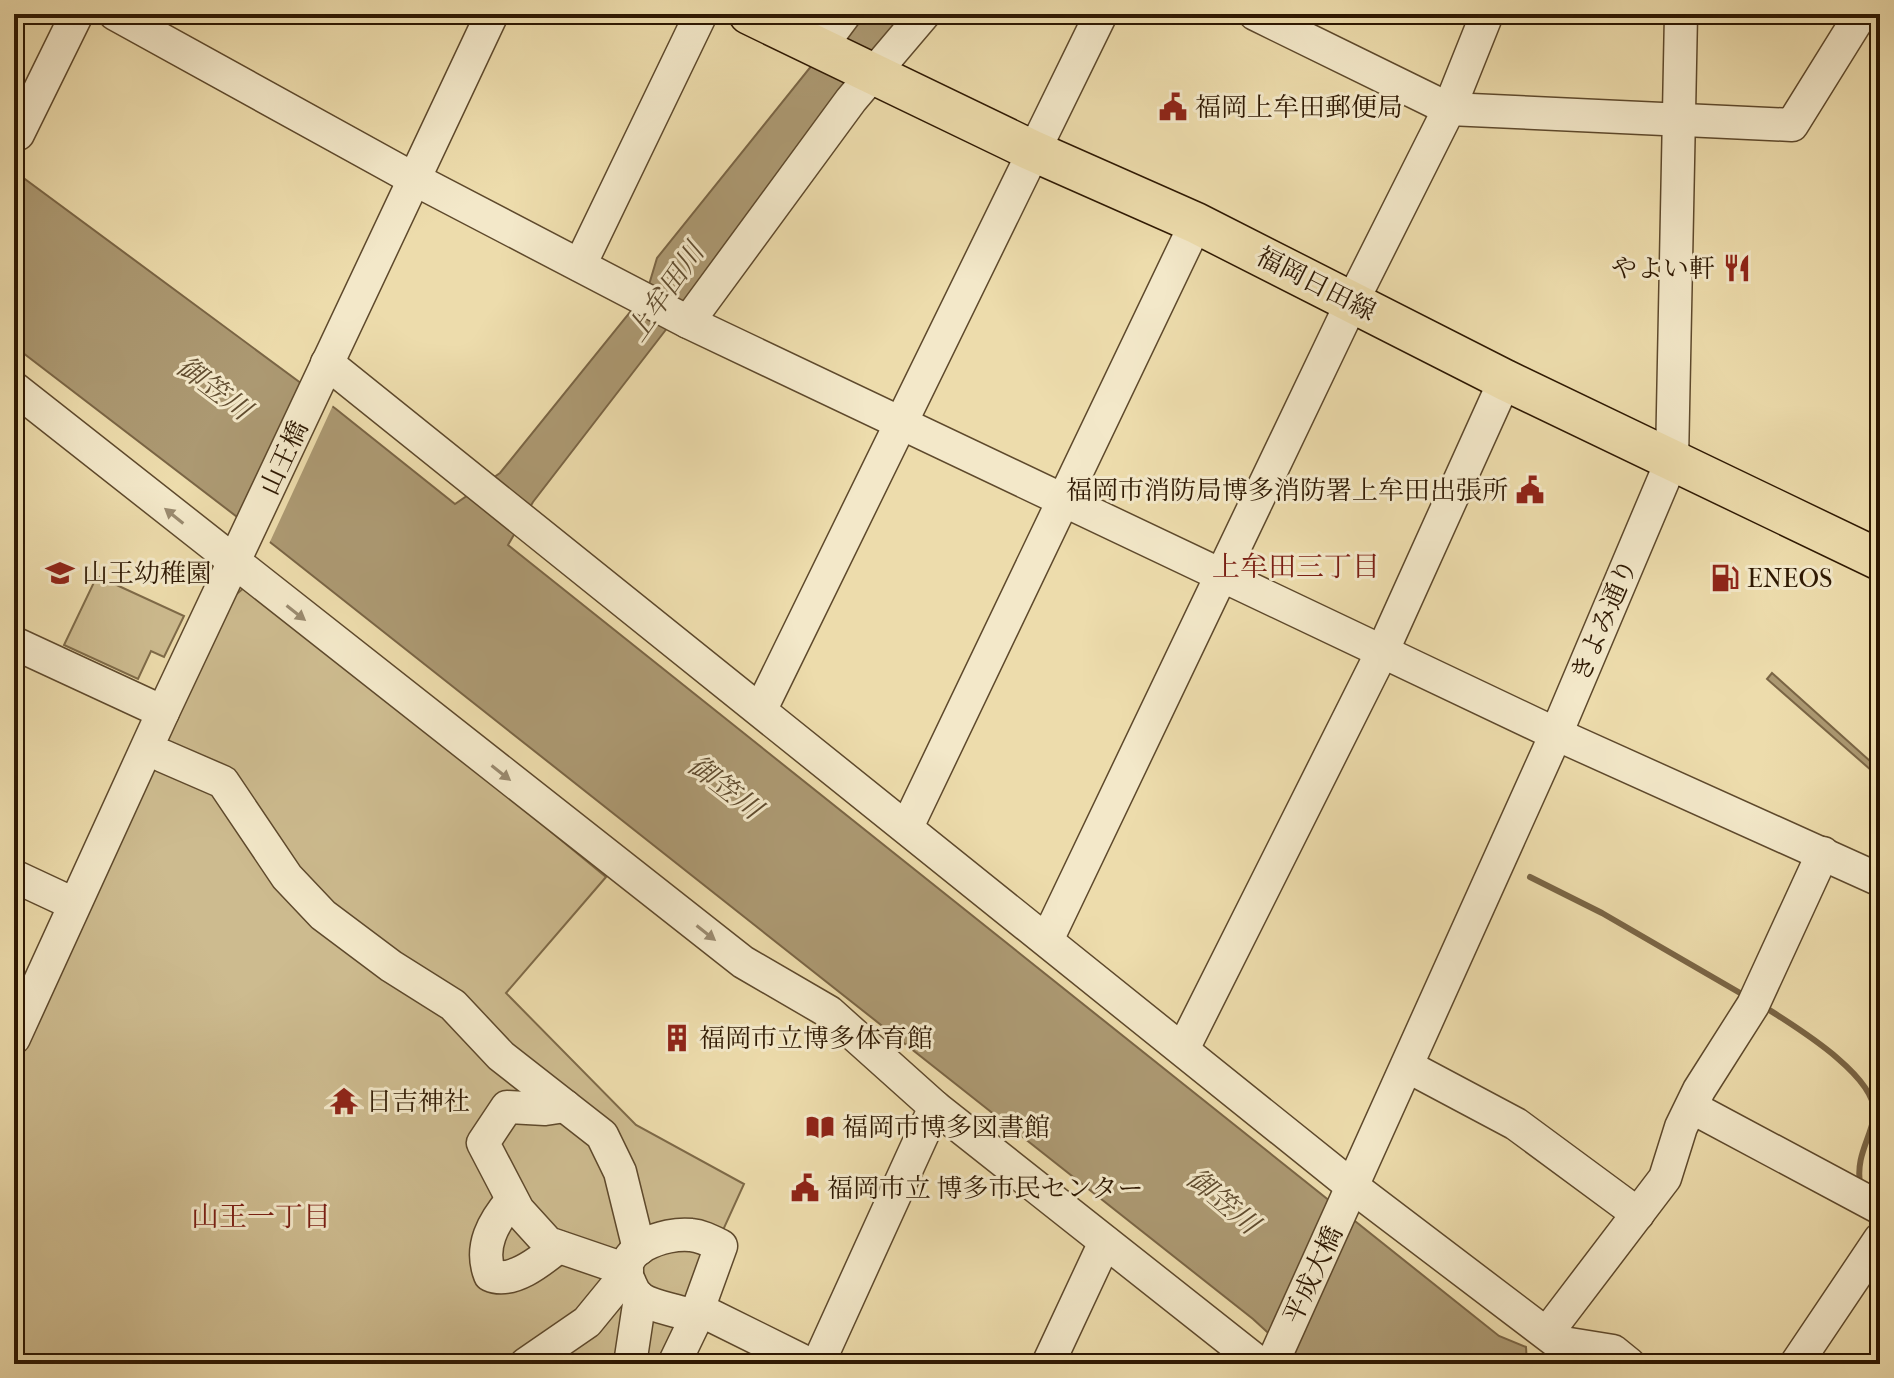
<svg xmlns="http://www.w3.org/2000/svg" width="1894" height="1378" font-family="'IM FELL French Canon','Noto Serif JP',serif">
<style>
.green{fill:#cdbb8f;stroke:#7e6a48;stroke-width:2}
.water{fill:#ac9972;stroke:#7a6545;stroke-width:2}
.pier{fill:#eddcac}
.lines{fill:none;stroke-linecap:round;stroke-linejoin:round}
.stream{stroke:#7a6545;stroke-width:6}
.minor-casing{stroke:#5e492c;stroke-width:35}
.major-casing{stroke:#2e1802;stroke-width:43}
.minor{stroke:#f3e8c9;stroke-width:32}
.major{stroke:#eddcac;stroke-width:40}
.oneway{fill:#9a8a6f}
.labels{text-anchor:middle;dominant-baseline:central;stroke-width:6;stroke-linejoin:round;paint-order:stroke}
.poi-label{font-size:26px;fill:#2e1802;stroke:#f3e8c9;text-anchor:start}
.street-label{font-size:26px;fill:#2e1802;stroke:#f3e8c9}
.water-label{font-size:28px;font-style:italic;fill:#604c2f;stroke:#f3e8c9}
.neighbourhood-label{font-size:28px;fill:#7a1f14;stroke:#f3e8c9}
</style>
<rect width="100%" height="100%" fill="#eddcac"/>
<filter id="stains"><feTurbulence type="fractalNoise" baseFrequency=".0025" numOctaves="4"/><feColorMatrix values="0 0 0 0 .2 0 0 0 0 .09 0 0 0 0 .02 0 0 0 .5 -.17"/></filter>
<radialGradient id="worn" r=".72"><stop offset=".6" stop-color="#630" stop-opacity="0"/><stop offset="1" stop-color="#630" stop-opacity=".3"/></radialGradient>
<g class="green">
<path d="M97,576L184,616L164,657L151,651L138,679L64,645Z"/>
<path d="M245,587L258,591L606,877L506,993L636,1125L744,1184L662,1364H14V1062L233,597Z"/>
</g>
<g class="water">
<path d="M853,14H917L668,327L533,502L508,545L1499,1336L1526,1347L1527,1364H1302L1253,1319L275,546L14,346V171L336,409L455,504L500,473L631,311L648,288L657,258Z"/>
<path d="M1772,673L1880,770V778L1767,679Z"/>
</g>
<path class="pier" d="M303,380L334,403L268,546L236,521Z"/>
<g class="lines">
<g class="stream">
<path d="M1530,877L1602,913L1747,997"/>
<path d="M1763,1006C1791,1024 1881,1077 1874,1117C1869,1141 1856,1157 1860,1183"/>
</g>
<defs>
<g id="minor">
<path d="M115,14L414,179L688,322L1556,734L1880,880"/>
<path d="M1255,14L1449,109L1792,125L1861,14"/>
<path d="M819,49L845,14"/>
<path d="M14,131L18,134L77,14"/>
<path d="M580,265L701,14"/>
<path d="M688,322L851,100L924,14"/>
<path d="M327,363L1353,1187L1557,1342L1613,1351L1629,1364"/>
<path d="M14,388L743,962L829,1012L935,1107L1260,1364"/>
<path d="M14,643L163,712"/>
<path d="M761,709L1101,14"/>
<path d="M163,756L223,782L287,877L323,915L391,966L453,1005L501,1056L602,1135L620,1172L639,1249"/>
<path d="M907,827L1196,223"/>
<path d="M14,876L74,904"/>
<path d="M1047,940L1352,302L1449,109L1487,14"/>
<path d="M14,1038L163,712L492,14"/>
<path d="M1183,1049L1383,650L1505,380"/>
<path d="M1407,1066L1516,1124L1638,1214"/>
<path d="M565,1106L545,1109L507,1107L483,1143L518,1210L548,1243L627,1270"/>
<path d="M1693,1108L1880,1208"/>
<path d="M512,1200C493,1222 479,1247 490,1275C512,1285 542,1260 558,1247"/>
<path d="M683,1313C670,1309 652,1306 641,1299C636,1295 632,1289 630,1283C612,1249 666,1232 691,1235C702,1236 711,1241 721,1246L700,1304"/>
<path d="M1547,1333L1665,1178L1681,1127L1699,1090L1753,1005L1823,853"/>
<path d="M526,1364L587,1322L614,1289L628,1280"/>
<path d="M630,1364L640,1298"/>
<path d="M674,1364L700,1310L809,1364"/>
<path d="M818,1364L935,1107"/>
<path d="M1048,1364L1105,1242"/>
<path d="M1272,1364L1556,734L1672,460L1681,14"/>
<path d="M1796,1364L1880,1239"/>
</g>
<path id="major" d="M749,14L1031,150L1196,223L1505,380L1880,560"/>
</defs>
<use href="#minor" class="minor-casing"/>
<use href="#major" class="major-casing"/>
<use href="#minor" class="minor"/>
<use href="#major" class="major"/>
</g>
<defs><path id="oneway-solid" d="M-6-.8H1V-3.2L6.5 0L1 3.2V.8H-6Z" transform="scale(2)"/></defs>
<g class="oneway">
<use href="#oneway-solid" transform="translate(174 516) rotate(-141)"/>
<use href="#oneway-solid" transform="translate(296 613) rotate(38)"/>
<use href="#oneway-solid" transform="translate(501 773) rotate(38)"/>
<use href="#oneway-solid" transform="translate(706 933) rotate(38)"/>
</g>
<defs>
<symbol id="civic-bare" viewBox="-9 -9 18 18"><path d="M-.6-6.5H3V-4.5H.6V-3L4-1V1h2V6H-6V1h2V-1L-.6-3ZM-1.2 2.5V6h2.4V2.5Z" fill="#8f2418" stroke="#f3e8c9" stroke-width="2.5" paint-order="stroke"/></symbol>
<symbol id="restaurant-bare" viewBox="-9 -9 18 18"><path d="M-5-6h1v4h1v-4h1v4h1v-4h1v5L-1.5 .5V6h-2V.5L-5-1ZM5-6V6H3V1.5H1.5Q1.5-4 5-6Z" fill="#8f2418" stroke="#f3e8c9" stroke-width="2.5" paint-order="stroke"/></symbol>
<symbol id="school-bare" viewBox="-9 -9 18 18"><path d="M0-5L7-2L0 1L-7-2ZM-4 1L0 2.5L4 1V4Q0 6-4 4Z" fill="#8f2418" stroke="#f3e8c9" stroke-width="2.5" paint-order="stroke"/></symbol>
<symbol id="fuel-bare" viewBox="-9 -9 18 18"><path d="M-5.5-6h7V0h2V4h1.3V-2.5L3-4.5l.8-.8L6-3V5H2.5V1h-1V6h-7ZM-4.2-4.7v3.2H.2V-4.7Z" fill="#8f2418" stroke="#f3e8c9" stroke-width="2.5" paint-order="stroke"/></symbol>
<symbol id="building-bare" viewBox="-9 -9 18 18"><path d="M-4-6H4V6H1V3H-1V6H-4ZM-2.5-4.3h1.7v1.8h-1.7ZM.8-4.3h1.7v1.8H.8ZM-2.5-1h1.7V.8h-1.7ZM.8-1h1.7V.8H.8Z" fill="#8f2418" stroke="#f3e8c9" stroke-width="2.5" paint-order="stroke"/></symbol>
<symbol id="temple-bare" viewBox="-9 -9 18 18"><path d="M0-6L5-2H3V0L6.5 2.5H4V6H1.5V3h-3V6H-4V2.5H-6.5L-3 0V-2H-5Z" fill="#8f2418" stroke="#f3e8c9" stroke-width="2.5" paint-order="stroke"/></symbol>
<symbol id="library-bare" viewBox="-9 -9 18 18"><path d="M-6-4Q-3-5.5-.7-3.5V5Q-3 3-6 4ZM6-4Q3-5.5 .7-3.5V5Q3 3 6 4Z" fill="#8f2418" stroke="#f3e8c9" stroke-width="2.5" paint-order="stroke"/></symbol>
</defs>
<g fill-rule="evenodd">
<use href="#civic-bare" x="1153" y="87" width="40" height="40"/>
<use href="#restaurant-bare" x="1717" y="248" width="40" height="40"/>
<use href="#civic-bare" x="1510" y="470" width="40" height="40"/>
<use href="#school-bare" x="40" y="553" width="40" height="40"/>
<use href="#fuel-bare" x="1705" y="558" width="40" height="40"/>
<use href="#building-bare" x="657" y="1018" width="40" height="40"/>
<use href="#temple-bare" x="324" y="1081" width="40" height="40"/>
<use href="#library-bare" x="800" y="1107" width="40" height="40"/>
<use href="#civic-bare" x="785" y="1168" width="40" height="40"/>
</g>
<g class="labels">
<g class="poi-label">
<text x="1195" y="107">福岡上牟田郵便局</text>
<text x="1715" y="268" text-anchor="end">やよい軒</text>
<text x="1508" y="490" text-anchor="end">福岡市消防局博多消防署上牟田出張所</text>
<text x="82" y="573">山王幼稚園</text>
<text x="1747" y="578">ENEOS</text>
<text x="699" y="1038">福岡市立博多体育館</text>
<text x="366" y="1101">日吉神社</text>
<text x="842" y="1127">福岡市博多図書館</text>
<text x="827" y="1188">福岡市立 博多市民センター</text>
</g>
<g class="street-label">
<text transform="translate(1316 284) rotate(27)">福岡日田線</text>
<text transform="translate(284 458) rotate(-65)">山王橋</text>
<text transform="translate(1604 620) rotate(-67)">きよみ通り</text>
<text transform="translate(1313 1275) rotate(-65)">平成大橋</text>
</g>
<g class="water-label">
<text transform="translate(665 292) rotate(-55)">上牟田川</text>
<text transform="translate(214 388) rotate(37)">御笠川</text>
<text transform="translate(725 787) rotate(38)">御笠川</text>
<text transform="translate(1223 1201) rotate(40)">御笠川</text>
</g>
<g class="neighbourhood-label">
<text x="1296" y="566">上牟田三丁目</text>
<text x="261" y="1216">山王一丁目</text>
</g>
</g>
<rect width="1894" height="1378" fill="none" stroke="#eddcac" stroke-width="48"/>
<rect x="16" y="16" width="1862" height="1346" fill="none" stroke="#2e1802" stroke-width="4"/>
<rect x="24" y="24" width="1846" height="1330" fill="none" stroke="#2e1802" stroke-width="2"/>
<rect width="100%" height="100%" filter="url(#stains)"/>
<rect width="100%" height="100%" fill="url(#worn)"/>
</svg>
